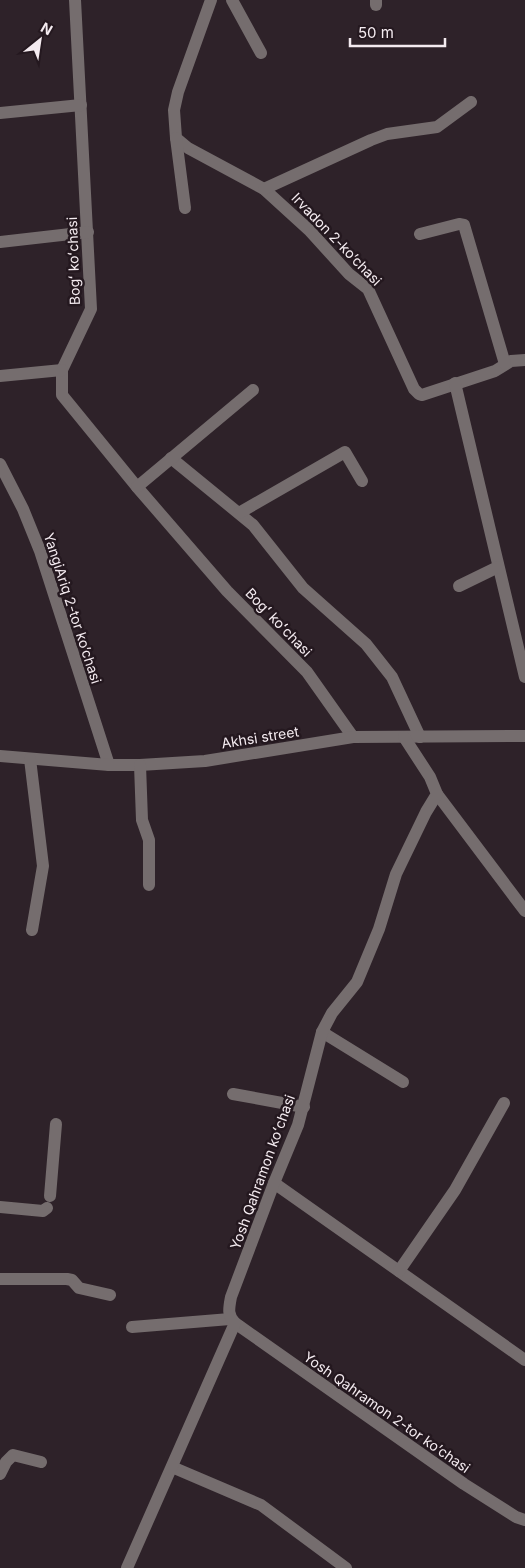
<svg xmlns="http://www.w3.org/2000/svg" width="525" height="1568" font-family="Inter,sans-serif">
<style>
.lines{fill:none;stroke-linecap:round;stroke-linejoin:round}
.minor{stroke:#756d6e;stroke-width:12}
.labels{text-anchor:middle;dominant-baseline:central;stroke-width:5;stroke-linejoin:round;paint-order:stroke}
.street-label{font-size:14px;fill:#f4ebf0;stroke:#24181f}
</style>
<rect width="100%" height="100%" fill="#2e2229"/>
<g class="lines">
<g class="minor">
<path d="M75,0L91,309L62,370V395L137,487L227,591L307,672L353,737"/>
<path d="M211,0L178,92L174,110L176,138L188,148L264,189L309,230L349,274L368,289L414,389L419,394L422,395L495,371L511,361L525,360"/>
<path d="M232,0L261,53"/>
<path d="M376,5V0"/>
<path d="M0,113L81,105"/>
<path d="M176,138L185,208"/>
<path d="M264,189L371,140L387,134L437,127L471,102"/>
<path d="M420,234L459,224L464,225L505,364"/>
<path d="M0,242L88,232"/>
<path d="M0,376L62,370"/>
<path d="M455,383L525,677"/>
<path d="M171,458L253,525L303,588L366,644L392,677L420,737"/>
<path d="M0,464L23,509L40,551L109,765"/>
<path d="M137,487L253,390"/>
<path d="M239,513L345,452L362,481"/>
<path d="M459,586L498,567"/>
<path d="M0,756L109,765H140L205,761L353,737L525,736"/>
<path d="M30,759L43,866L32,930"/>
<path d="M140,765L142,820L149,840V885"/>
<path d="M437,794L525,911"/>
<path d="M322,1032L403,1082"/>
<path d="M233,1094L304,1107"/>
<path d="M274,1183L525,1360"/>
<path d="M50,1196L56,1124"/>
<path d="M0,1207L43,1211L47,1208"/>
<path d="M399,1271L455,1190L504,1103"/>
<path d="M0,1279H67L72,1280L79,1288L110,1295"/>
<path d="M235,1323L464,1484L516,1517L525,1520"/>
<path d="M132,1327L230,1319"/>
<path d="M172,1467L261,1505L346,1568"/>
<path d="M0,1474L6,1462L13,1455L41,1462"/>
<path d="M127,1568L235,1323C227,1315 229,1308 231,1297L274,1183L298,1125L322,1032L332,1013L357,982L379,929L396,874L426,812L437,794L430,777L404,737"/>
</g>
</g>
<g class="labels">
<g class="street-label">
<text transform="translate(337 239) rotate(46)">Irvadon 2-koʼchasi</text>
<text transform="translate(73 261) rotate(-92)">Bogʻ koʻchasi</text>
<text transform="translate(73 608) rotate(72)">YangiАriq 2-tor koʼchasi</text>
<text transform="translate(279 622) rotate(46)">Bogʻ koʻchasi</text>
<text transform="translate(260 737) rotate(-9)">Akhsi street</text>
<text transform="translate(262 1172) rotate(-70)">Yosh Qahramon koʻchasi</text>
<text transform="translate(387 1412) rotate(35)">Yosh Qahramon 2-tor koʼchasi</text>
</g>
</g>
<g transform="translate(40 40) rotate(30)" stroke="#24181f" stroke-width="4" paint-order="stroke">
<path d="M0-4L9 19L0 12L-9 19Z" fill="#f4ebf0"/>
<text y="-8" font-size="14" font-weight="bold" text-anchor="middle" fill="#f4ebf0">N</text>
</g>
<path d="M350 38v8h95v-8" fill="none" stroke="#f4ebf0" stroke-width="2.5"/>
<text x="358" y="38" font-size="15" fill="#f4ebf0" stroke="#24181f" stroke-width="4" paint-order="stroke">50 m</text>
</svg>
